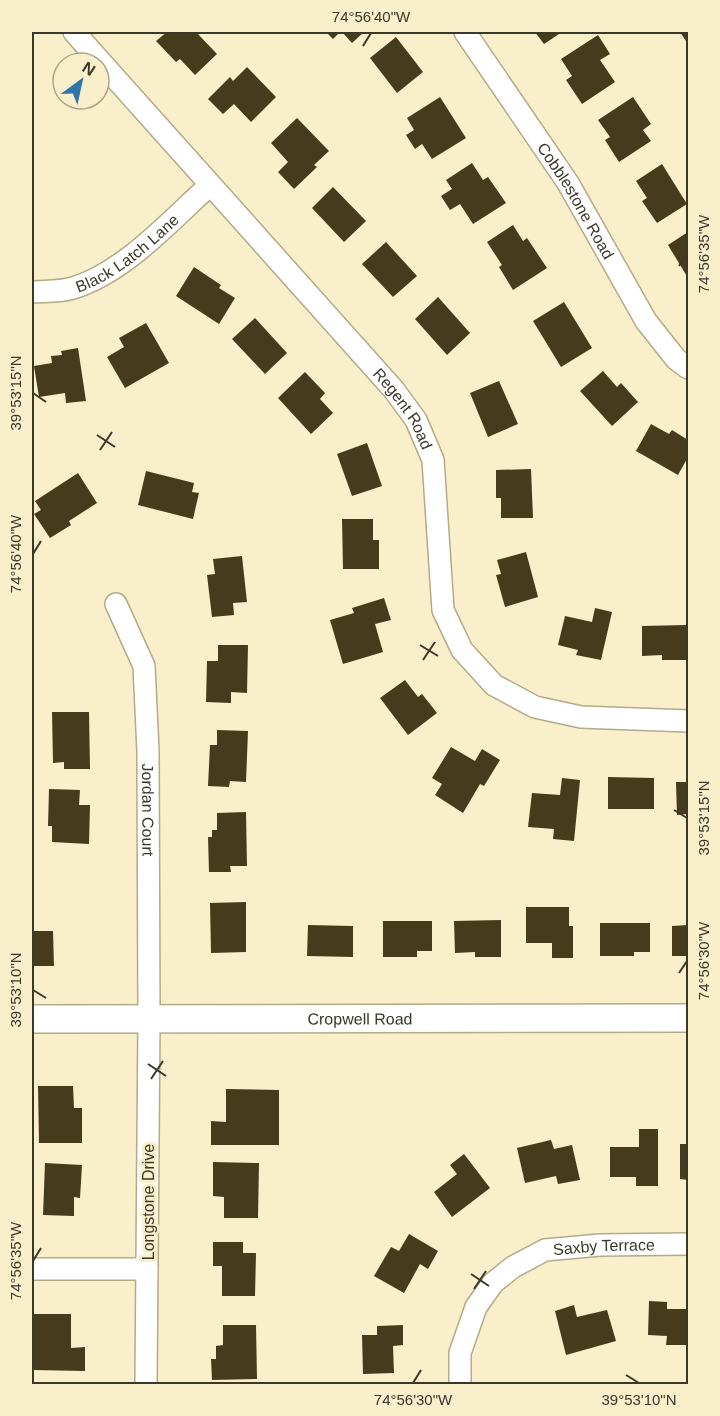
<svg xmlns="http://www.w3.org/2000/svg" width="720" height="1416" font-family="Helvetica,sans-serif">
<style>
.building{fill:#453c1d}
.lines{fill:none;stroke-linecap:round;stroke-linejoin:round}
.minor-casing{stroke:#b4aa88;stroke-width:24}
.tertiary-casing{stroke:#b4aa88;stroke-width:30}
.minor{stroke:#fff;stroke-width:21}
.tertiary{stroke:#fff;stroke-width:27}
.ticks{fill:none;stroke:#3b3729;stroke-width:2}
.labels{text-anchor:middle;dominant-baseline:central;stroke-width:6;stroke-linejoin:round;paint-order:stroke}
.street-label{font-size:16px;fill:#3b3729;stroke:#f9efca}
.neatline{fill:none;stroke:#3b3729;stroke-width:2}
.ticks-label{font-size:15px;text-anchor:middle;fill:#3b3729}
</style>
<rect width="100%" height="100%" fill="#f9efca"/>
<g class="building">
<path d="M167,32H196L217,54L195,75L180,59L176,62L156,41Z"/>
<path d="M326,32H340L333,39Z"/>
<path d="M342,32H364L352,43Z"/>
<path d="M535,32H562L544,44Z"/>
<path d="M680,32H688V40L686,41Z"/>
<path d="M598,35L610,54L600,60L615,82L582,104L566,80L572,76L561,59Z"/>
<path d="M396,37L423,72L397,93L370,58Z"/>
<path d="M247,67L276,97L251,122L234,104L223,114L208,99L230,77L233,81Z"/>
<path d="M440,97L466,138L432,159L422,144L415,149L406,135L414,130L407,118Z"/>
<path d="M633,97L651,124L643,130L651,141L619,162L605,140L610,137L598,120Z"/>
<path d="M297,118L329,151L314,165L317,167L294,189L278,172L288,162L271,143Z"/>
<path d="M472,163L483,180L488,177L506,203L473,224L460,204L450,210L441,196L452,189L446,180Z"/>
<path d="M662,164L687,204L657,223L642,201L647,198L636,181Z"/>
<path d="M333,187L366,221L344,242L312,208Z"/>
<path d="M513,225L523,241L527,238L547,268L513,290L499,267L502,265L487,242Z"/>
<path d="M688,232V278L668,245Z"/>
<path d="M386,242L417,276L393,297L362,264Z"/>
<path d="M194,267L221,285L219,288L235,298L219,324L176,296Z"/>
<path d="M438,297L470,333L447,355L415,319Z"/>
<path d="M564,302L592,348L561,367L533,321Z"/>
<path d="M255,318L287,353L265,374L232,339Z"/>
<path d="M146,323L169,363L125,388L107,357L124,347L119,338Z"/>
<path d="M78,348L86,401L66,403L65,393L39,397L34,366L52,363L51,356L62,355L61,351Z"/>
<path d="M603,371L617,387L621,383L638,402L612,426L580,391Z"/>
<path d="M305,372L325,393L320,399L333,413L311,434L278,398Z"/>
<path d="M499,381L518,424L488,437L470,393Z"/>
<path d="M651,424L669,434L672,430L688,440V457L678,475L636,451Z"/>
<path d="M367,443L382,486L352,496L337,454Z"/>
<path d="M531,469L533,518H501V498H496V470Z"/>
<path d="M146,471L194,483L192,492L199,493L193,519L138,505Z"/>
<path d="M78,473L97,503L69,521L71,525L50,538L34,514L41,510L35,501Z"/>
<path d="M342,519H373V540H379V569H343Z"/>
<path d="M526,552L538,597L505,607L496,575L501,574L497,560Z"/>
<path d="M242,556L247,602L233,603L234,615L212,617L207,575L215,574L213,559Z"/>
<path d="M384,598L391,620L375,624L383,652L343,664L330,620L354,613L352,608Z"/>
<path d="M595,608L612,612L601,660L576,655L578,650L558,645L565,616L592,622Z"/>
<path d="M686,625L687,660H662V655L642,656V626Z"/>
<path d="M218,645H248L247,693L231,692V703L206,702L207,661H218Z"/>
<path d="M405,680L418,697L422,694L437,713L408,735L380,698Z"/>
<path d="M52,712H89L90,769H64V762L53,763Z"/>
<path d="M217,730L248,731L246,782L230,781L229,787L208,786L210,745H217Z"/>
<path d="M451,747L475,761L482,749L500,760L484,786L480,784L463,813L435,795L442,784L432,778Z"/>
<path d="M608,777L654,778V809H608Z"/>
<path d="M562,778L580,780L574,841L553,839L554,829L528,827L532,793L560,795Z"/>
<path d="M676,782H688V814L677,815Z"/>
<path d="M49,789L80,790L79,805H90L89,844L52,842V826H48Z"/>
<path d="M246,812L247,866H230L231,872H209L208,837H212V830H217V813Z"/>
<path d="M246,902V952L211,953L210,903Z"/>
<path d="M526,907H569V926H573V958H552V943H526Z"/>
<path d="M501,920V957H475V952L455,953L454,921Z"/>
<path d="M383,921H432V951H417V957H383Z"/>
<path d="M600,923H650V952H634V956H600Z"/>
<path d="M308,925L353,926V957L307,956Z"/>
<path d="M688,925V956H672V926Z"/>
<path d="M32,931H53L54,966H32Z"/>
<path d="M38,1086H73L74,1108H82V1143H39Z"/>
<path d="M226,1089L279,1090V1145H211V1121L226,1122Z"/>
<path d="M639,1129H658V1186H636V1177H610V1147H639Z"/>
<path d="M551,1140L554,1149L572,1145L580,1180L558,1184L556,1176L525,1183L517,1148Z"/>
<path d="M680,1144H688V1180L680,1179Z"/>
<path d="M464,1154L490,1188L452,1217L434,1192L457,1174L450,1165Z"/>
<path d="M213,1162L259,1163L258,1218H224V1197L213,1196Z"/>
<path d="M45,1163L82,1165L80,1198L74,1197V1216L43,1215Z"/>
<path d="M409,1234L438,1251L428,1269L420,1264L404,1293L374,1276L391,1247L399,1251Z"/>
<path d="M213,1242H243V1253H256L255,1296H222V1266H213Z"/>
<path d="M649,1301L667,1302V1309H688V1345H666L667,1336L648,1335Z"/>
<path d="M574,1305L577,1317L607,1310L616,1341L566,1355L555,1311Z"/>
<path d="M32,1314H71V1348L85,1347V1371L32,1370Z"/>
<path d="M223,1325H256L257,1379L212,1380L211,1359H216V1346L223,1345Z"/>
<path d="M403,1325V1345L393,1346L394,1373L363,1374L362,1335H377V1326Z"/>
</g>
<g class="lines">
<defs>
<g id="minor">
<path id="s1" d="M74,32L394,390L416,420L433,460L443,610L462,650L494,685L535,707L581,717L688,721"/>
<path id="s2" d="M465,32L568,183L646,321L676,359L688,368"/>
<path id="s3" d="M32,292C45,291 61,292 73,288C124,273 171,220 210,185"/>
<path id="s4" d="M116,604L144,666L148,751L149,1020L146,1384"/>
<path d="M32,1269H147"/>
<path id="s5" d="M460,1384V1353L476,1307L493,1283L513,1267L545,1250L600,1245L688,1244"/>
</g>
<g id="tertiary">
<path id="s6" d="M32,1019L688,1018"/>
</g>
</defs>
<use href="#minor" class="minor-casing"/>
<use href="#tertiary" class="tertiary-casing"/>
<use href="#minor" class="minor"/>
<use href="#tertiary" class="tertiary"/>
</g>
<path class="ticks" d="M363,46L371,33M679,266L687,254M33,393L46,402M97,435L115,447M100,450L112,432M33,554L41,541M420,645L438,656M423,660L435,642M674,810L687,818M679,973L687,961M33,990L46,998M148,1064L166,1076M151,1079L163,1061M33,1261L41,1248M471,1274L489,1286M474,1289L486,1271M626,1375L639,1383M413,1383L421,1370"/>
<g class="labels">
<g class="street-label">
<text stroke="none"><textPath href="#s2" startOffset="202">Cobblestone Road</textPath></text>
<text stroke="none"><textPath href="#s3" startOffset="106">Black Latch Lane</textPath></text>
<text stroke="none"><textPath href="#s1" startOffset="501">Regent Road</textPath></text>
<text stroke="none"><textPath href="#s4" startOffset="212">Jordan Court</textPath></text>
<text stroke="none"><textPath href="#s6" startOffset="328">Cropwell Road</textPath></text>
<text transform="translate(148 1202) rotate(-90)">Longstone Drive</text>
<text stroke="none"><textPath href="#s5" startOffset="230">Saxby Terrace</textPath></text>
</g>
</g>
<rect width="720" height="1416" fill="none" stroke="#f9efca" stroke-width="66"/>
<g transform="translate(81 81) rotate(33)"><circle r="28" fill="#f9efca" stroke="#ada58a" stroke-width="1.5"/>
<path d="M0-4.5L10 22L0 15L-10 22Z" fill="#2e75a9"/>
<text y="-9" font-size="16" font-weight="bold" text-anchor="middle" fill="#3b3729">N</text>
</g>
<rect x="33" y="33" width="654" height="1350" class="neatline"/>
<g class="ticks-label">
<text x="371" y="22">74°56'40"W</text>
<text transform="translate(704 254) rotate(-90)" y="5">74°56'35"W</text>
<text transform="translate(16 393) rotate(-90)" y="5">39°53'15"N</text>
<text transform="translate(16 554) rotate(-90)" y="5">74°56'40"W</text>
<text transform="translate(704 818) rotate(-90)" y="5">39°53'15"N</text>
<text transform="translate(704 961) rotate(-90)" y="5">74°56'30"W</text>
<text transform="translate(16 990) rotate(-90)" y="5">39°53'10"N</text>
<text transform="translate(16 1261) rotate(-90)" y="5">74°56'35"W</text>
<text x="413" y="1405">74°56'30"W</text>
<text x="639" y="1405">39°53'10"N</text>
</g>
</svg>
